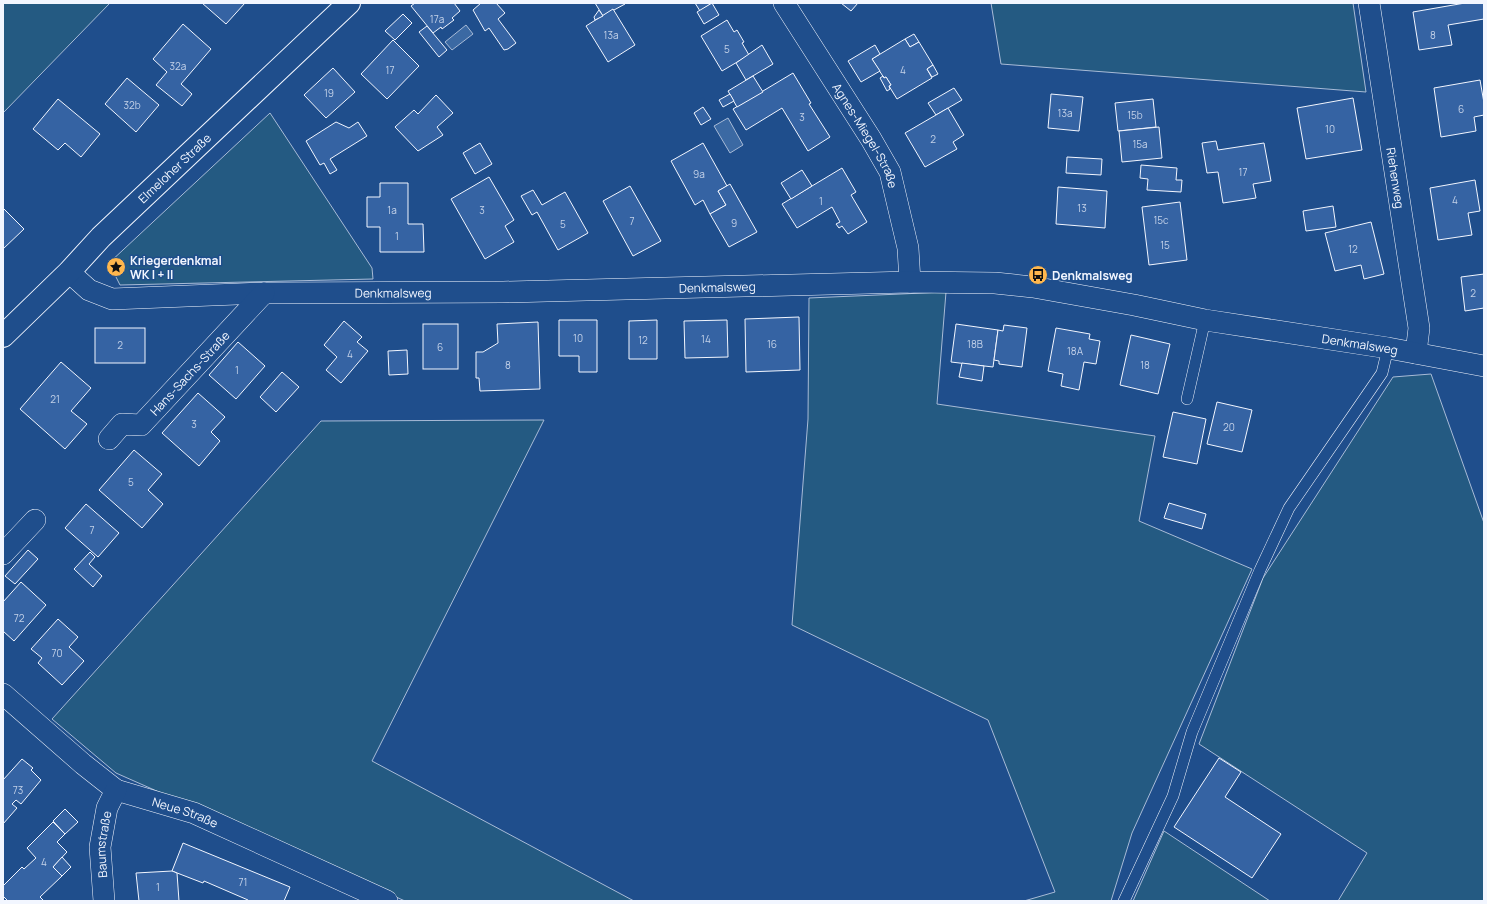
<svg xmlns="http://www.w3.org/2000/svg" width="1487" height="904" font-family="Manrope,sans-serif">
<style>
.green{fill:#245a82;stroke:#a8bbd7}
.water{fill:#3b69a3;stroke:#a8bbd7}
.building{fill:#3563a3;stroke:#f2f6ff}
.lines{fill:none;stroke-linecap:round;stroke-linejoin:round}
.lane-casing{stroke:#f2f6ff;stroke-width:12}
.street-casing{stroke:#f2f6ff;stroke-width:22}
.secondary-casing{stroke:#f2f6ff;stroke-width:24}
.lane{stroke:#1f4e8c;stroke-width:11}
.street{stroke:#1f4e8c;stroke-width:21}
.secondary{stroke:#1f4e8c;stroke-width:22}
.labels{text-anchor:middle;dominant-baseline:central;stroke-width:3;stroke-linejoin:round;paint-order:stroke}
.number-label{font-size:10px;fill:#c3d1e8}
.street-label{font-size:12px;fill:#f2f6ff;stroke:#1f4e8c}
.poi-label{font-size:12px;font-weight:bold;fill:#f2f6ff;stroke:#1f4e8c;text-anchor:start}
</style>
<rect width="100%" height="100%" fill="#1f4e8c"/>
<g class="green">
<path d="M3,3H110L3,113Z"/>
<path d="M991,3H1353L1366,92L1001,64Z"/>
<path d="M270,113L372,268L373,279L120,285L109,263Z"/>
<path d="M946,292L937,404L1155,436L1139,521L1252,569L1132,833L1111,901H1024L1055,892L988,720L792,625L808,419L809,298Z"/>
<path d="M1431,374L1484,523V901H1338L1367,853L1199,744L1263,578L1393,377Z"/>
<path d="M544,420L372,761L634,901H405L116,773L52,719L321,421Z"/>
<path d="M1164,831L1270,901H1133Z"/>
</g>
<g class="water">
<path d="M466,25L473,34L452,50L445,42Z"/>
<path d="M728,118L743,145L730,153L714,126Z"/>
</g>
<g class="building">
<path d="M202,3H245L226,24Z"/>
<path d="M415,3H454L460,11L452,18L454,20L442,29L441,27L433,33L411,6Z"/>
<path d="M481,3H496L505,13L498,19L516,43L508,49L504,50L489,28L485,31L473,10Z"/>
<path d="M595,3H624L625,4L603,16Z"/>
<path d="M695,3H712L700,11Z"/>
<path d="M712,3L719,15L704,24L697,12Z"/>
<path d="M841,3H858L851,11Z"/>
<path d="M1465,3H1484V19L1448,25L1452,45L1419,50L1413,12Z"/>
<path d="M613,9L635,45L608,62L586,26Z"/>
<path d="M599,10L603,16L595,20L594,17Z"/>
<path d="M403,14L412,23L395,40L385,31Z"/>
<path d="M727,20L734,32L737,30L744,42L742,43L749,55L722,71L701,36Z"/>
<path d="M183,24L211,49L181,84L192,94L182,106L156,85L167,72L153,59Z"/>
<path d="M427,26L447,50L439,57L419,32Z"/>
<path d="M914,34L919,42L910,47L905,39Z"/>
<path d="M905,39L910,47L919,42L933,65L927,69L932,78L897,99L889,86L891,85L886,77L884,78L872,59Z"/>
<path d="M393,40L419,66L387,99L361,74Z"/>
<path d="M762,45L773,64L746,80L736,63Z"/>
<path d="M875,45L880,54L872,59L880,71L861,82L848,61Z"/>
<path d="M933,65L938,74L932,77L927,69Z"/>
<path d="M333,68L355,92L326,118L304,95Z"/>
<path d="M793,73L811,103L809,104L830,137L808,151L782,108L746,130L733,109Z"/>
<path d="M753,76L763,92L737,107L728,91Z"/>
<path d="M883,76L884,78L886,77L891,85L889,86L890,89L887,91L880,78Z"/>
<path d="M127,78L159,105L136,132L105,104Z"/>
<path d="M1480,80L1484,103V115L1474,117L1476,131L1441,137L1434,88Z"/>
<path d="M954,88L962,100L936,115L928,103Z"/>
<path d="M730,94L734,101L723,107L719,100Z"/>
<path d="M1051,94L1083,97L1079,131L1048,128Z"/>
<path d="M436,95L453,113L437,127L443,135L418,151L395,127L414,110L418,114Z"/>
<path d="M1353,98L1362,150L1306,159L1297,108Z"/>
<path d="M58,99L100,134L81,157L65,143L58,150L33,129Z"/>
<path d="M1153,99L1156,127L1118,131L1115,103Z"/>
<path d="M703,107L711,119L701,125L694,113Z"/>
<path d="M948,108L964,135L953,142L957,149L925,167L905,133Z"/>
<path d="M336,122L349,128L358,122L367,136L330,159L337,170L330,174L324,163L320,165L306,141Z"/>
<path d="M1159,127L1162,158L1122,162L1119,131Z"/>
<path d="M1216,141L1218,150L1264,143L1271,181L1253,184L1256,198L1223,203L1218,172L1207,173L1202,143Z"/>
<path d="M480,143L492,164L475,174L463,153Z"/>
<path d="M703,143L727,186L718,191L726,205L710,214L703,200L695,205L671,161Z"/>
<path d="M1067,157L1102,159L1101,175L1066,173Z"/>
<path d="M1141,165L1177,168L1176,180H1182L1181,192L1147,190L1148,179L1140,178Z"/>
<path d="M842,168L856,192L851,195L867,222L848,234L842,226L839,228L836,224L840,222L832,207L797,228L782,204Z"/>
<path d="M802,170L812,186L791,199L781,183Z"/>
<path d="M489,177L514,220L505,226L514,242L485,259L451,199Z"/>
<path d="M1475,180L1480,211L1468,213L1472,235L1438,240L1430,188Z"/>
<path d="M380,183H408V224H423L424,252H380V227H367V197H380Z"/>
<path d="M730,184L757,232L729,247L710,214L726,205L718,191Z"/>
<path d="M630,186L661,241L633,256L603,201Z"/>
<path d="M1058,187L1107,191L1105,228L1056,224Z"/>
<path d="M533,190L542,205L565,192L588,233L558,250L537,212L532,215L521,196Z"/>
<path d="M1180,202L1187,260L1149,265L1142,207Z"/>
<path d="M1333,206L1336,227L1306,231L1303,211Z"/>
<path d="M3,208L24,229L3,249Z"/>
<path d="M1371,222L1384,274L1364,279L1361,265L1335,271L1325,233Z"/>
<path d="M1484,274V308L1465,311L1461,277Z"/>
<path d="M799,317L800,370L746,372L745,319Z"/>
<path d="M559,320H597V372H579V356H559Z"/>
<path d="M657,320V359H629V321Z"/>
<path d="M727,320L728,357L685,358L684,321Z"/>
<path d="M344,321L362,337L357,342L368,351L341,383L326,370L337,357L324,345Z"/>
<path d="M538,322L540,389L480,391L479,378H476V352H483L498,343L497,324Z"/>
<rect x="423" y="324" width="35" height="45"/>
<path d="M956,324L998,330L993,367L951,362Z"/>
<path d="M1004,325L1027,328L1022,367L999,364V361L994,360L998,330L1003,331Z"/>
<rect x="95" y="328" width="50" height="35"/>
<path d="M1056,328L1090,334L1089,339L1100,341L1096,364L1084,362L1079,390L1061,386L1063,374L1048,371Z"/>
<path d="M1131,335L1170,344L1158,394L1120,385Z"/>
<path d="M238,342L265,366L236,399L209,375Z"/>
<path d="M407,350L408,374L389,375L388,351Z"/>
<path d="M61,362L91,388L71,411L87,424L65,449L20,409Z"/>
<path d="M962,363L984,366L982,381L959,377Z"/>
<path d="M282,372L299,387L276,412L260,397Z"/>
<path d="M198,393L225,417L211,432L220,441L199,466L162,433Z"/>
<path d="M1217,402L1252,410L1242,452L1207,444Z"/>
<path d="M1173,412L1206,419L1197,464L1163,457Z"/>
<path d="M134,450L162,474L148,490L163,504L142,528L99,490Z"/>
<path d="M1169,503L1206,514L1202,529L1164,518Z"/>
<path d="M86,504L119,533L98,557L65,528Z"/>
<path d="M28,550L38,559L15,584L5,576Z"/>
<path d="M90,552L95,557L89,564L102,576L93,587L74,569Z"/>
<path d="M21,582L46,605L14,641L3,631V602Z"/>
<path d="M58,619L78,637L69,647L84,661L62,685L38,663L42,658L31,649Z"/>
<path d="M1219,758L1241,772L1225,797L1281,834L1252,878L1174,827Z"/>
<path d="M22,759L33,768L31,770L41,780L21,804L16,800L12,804L17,808L3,824V780Z"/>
<path d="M65,809L78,822L65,834L53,821Z"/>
<path d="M53,822L65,834L57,842L67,852L53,867L62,876L40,897L44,901H8L3,896V886L22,867L24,869L36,858L27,848Z"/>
<path d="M183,843L290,887L284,901H247L248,900L204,881L203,883L172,871Z"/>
<path d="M62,857L71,867L62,876L53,867Z"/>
<path d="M172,871L177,873L179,901H139L136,873Z"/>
</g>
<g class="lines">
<defs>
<g id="lane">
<path d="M1187,399L1205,320"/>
<path d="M1124,901L1173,796L1192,732L1260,570L1289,508L1382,373L1388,348"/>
</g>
<g id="street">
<path id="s1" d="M784,3L871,139L890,172L908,248L910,282"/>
<path id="s2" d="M1369,3L1419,328L1416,353"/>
<path id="s3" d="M69,272L89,290L112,299L264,293L503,292L910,282L995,283L1033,287L1134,305L1205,320L1388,348L1484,366"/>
<path id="s4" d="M109,439L122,424L141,425L264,293"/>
<path d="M3,554L35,520"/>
<path id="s5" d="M3,694L83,764L116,790L194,813L387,901"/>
<path id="s6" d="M104,901L100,847L107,808L116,790"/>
</g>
<g id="secondary">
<path id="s7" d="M3,336L69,272L101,237L349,3"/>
</g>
</defs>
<use href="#lane" class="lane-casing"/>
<use href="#street" class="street-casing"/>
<use href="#secondary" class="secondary-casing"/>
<use href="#lane" class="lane"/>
<use href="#street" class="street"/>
<use href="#secondary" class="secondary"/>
</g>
<defs>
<symbol id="sight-disc" viewBox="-11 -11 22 22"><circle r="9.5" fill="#ffb74d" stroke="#1f4e8c"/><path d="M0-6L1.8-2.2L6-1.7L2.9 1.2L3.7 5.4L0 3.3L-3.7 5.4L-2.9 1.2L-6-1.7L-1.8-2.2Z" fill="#111"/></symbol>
<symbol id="bus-disc" viewBox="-11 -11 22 22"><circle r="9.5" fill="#ffb74d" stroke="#1f4e8c"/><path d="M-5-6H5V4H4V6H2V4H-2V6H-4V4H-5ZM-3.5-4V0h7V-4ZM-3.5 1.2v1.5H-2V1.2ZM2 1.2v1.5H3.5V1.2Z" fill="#111"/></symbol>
</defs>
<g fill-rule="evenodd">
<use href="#sight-disc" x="105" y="256" width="22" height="22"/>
<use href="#bus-disc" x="1027" y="264" width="22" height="22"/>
</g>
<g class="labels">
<g class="number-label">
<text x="437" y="19">17a</text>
<text x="611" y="35">13a</text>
<text x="1433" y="35">8</text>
<text x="727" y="49">5</text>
<text x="178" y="66">32a</text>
<text x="390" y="70">17</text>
<text x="903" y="70">4</text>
<text x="329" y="93">19</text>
<text x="132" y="105">32b</text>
<text x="1461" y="109">6</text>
<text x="1065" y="113">13a</text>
<text x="1135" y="115">15b</text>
<text x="802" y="117">3</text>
<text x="1330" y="129">10</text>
<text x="933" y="139">2</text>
<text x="1140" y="144">15a</text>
<text x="1243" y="172">17</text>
<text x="699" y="174">9a</text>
<text x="1455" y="200">4</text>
<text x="821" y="201">1</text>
<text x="1082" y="208">13</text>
<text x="392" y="210">1a</text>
<text x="482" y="210">3</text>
<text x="1161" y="220">15c</text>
<text x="632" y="221">7</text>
<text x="734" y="223">9</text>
<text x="563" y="224">5</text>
<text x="397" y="236">1</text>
<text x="1165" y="245">15</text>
<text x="1353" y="249">12</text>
<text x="1473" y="293">2</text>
<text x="578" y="338">10</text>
<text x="706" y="339">14</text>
<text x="643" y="340">12</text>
<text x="772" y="344">16</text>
<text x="975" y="344">18B</text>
<text x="120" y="345">2</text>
<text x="440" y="347">6</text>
<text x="1075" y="351">18A</text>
<text x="350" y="354">4</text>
<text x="508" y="365">8</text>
<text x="1145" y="365">18</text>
<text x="237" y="370">1</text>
<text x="55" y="399">21</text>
<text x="194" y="424">3</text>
<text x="1229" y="427">20</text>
<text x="131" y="482">5</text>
<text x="92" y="530">7</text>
<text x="19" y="618">72</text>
<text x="57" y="653">70</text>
<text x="18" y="790">73</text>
<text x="44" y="862">4</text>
<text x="243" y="882">71</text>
<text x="158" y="887">1</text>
</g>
<g class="street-label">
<text stroke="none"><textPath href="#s1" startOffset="156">Agnes-Miegel-Straße</textPath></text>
<text stroke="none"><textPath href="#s7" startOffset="240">Elmeloher Straße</textPath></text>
<text stroke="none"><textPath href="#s2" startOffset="177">Riehenweg</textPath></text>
<text stroke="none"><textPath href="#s3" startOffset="657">Denkmalsweg</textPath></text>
<text stroke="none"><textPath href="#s3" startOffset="333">Denkmalsweg</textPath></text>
<text stroke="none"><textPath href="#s3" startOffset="1305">Denkmalsweg</textPath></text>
<text stroke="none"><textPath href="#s4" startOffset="110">Hans-Sachs-Straße</textPath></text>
<text stroke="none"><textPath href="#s5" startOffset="221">Neue Straße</textPath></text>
<text stroke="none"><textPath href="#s6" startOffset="57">Baumstraße</textPath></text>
</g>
<g class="poi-label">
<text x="130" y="260">Kriegerdenkmal<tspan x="130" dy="14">WK I + II</tspan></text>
<text x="1052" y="275">Denkmalsweg</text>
</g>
</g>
<rect width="1487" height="904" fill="none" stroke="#f2f6ff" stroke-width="8"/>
</svg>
